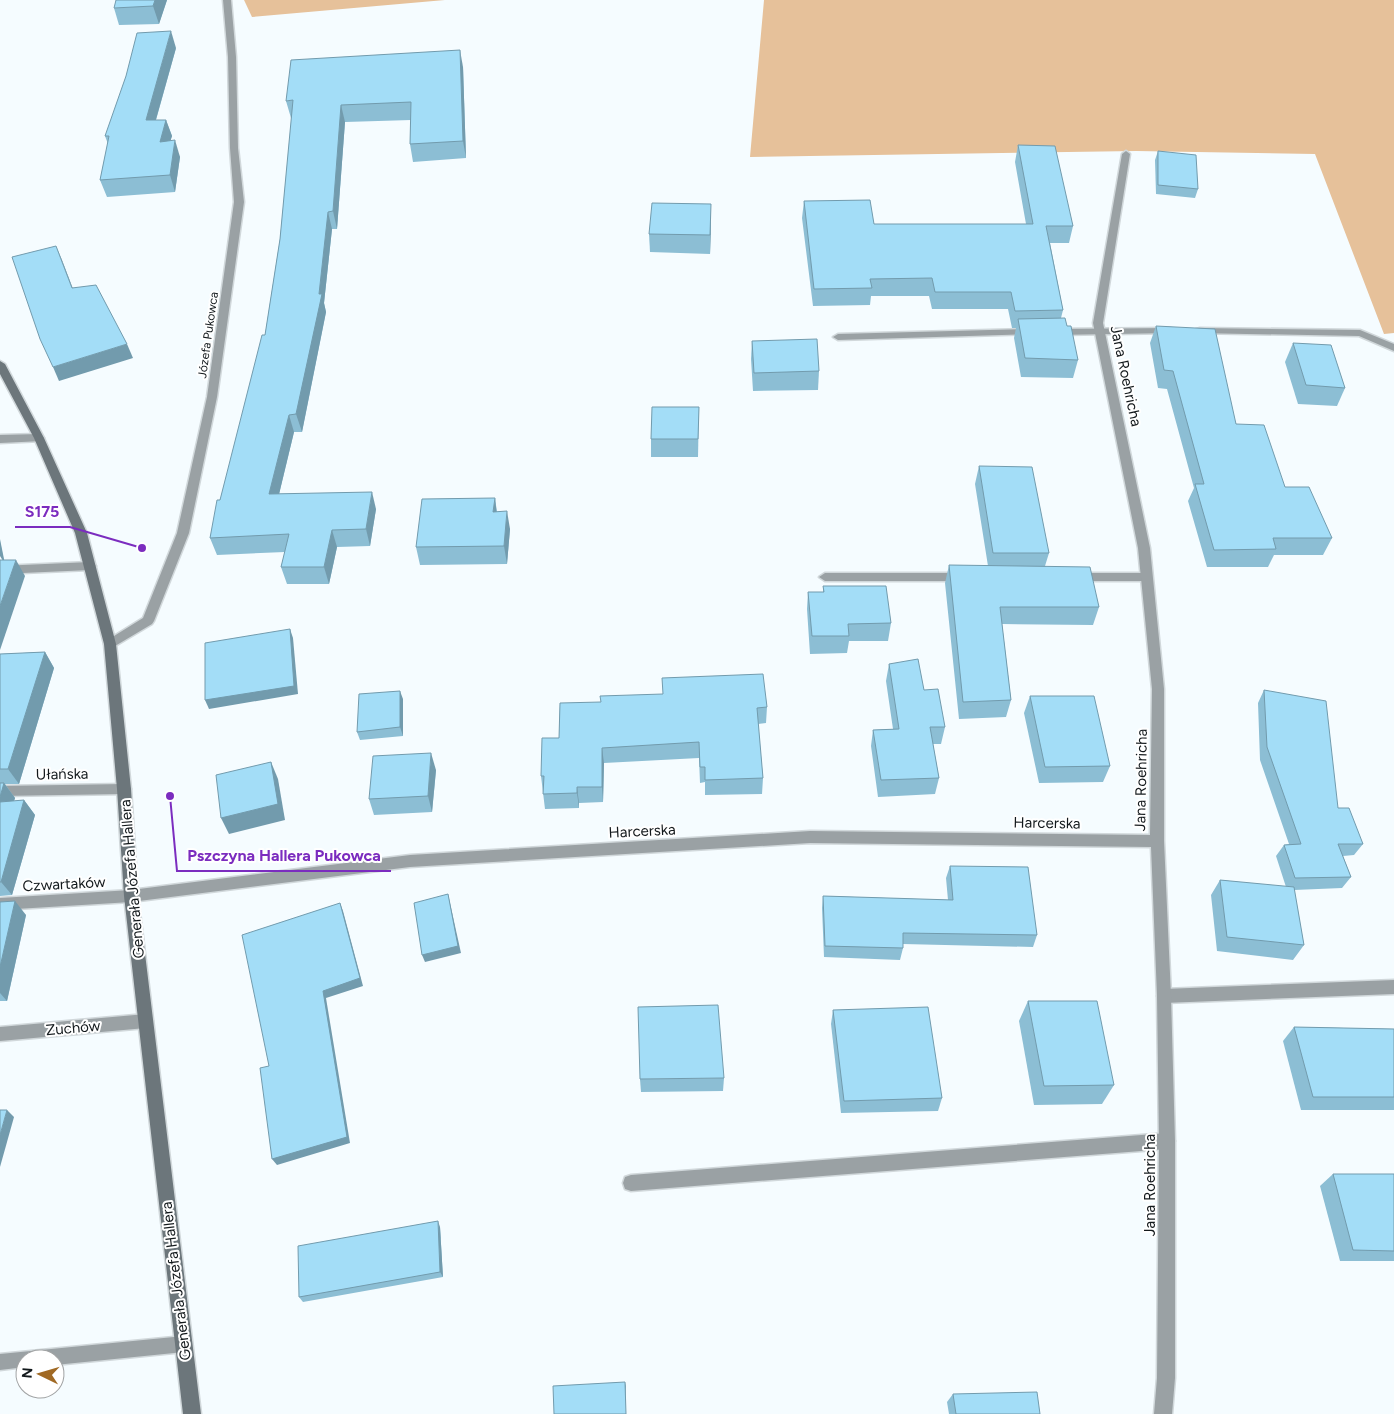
<svg xmlns="http://www.w3.org/2000/svg" width="1394" height="1414" font-family="Figtree,sans-serif">
<style>
.green{fill:#e6c19a}
.lines{fill:none;stroke-linecap:round;stroke-linejoin:round}
.lane-casing{stroke:#d1d8db;stroke-width:3}
.street-casing{stroke:#d1d8db;stroke-width:3}
.secondary-casing{stroke:#d1d8db;stroke-width:3}
.lane{fill:#9aa1a4;fill-rule:evenodd}
.street{fill:#9aa1a4;fill-rule:evenodd}
.secondary{fill:#6c767b;fill-rule:evenodd}
.wall{fill:#8cbed4}
.shaded-wall{fill:#729bad}
.building{fill:#a3ddf7;stroke:#729bad}
.labels{text-anchor:middle;dominant-baseline:central;stroke-width:4;stroke-linejoin:round;paint-order:stroke}
.far-street-label{font-size:12px;fill:#13191c;stroke:#fff}
.street-label{font-size:15px;fill:#13191c;stroke:#fff}
.leader{fill:none;stroke:#7b2cbf;stroke-width:2}
.callout-dot{fill:#7b2cbf;stroke:#fff;stroke-width:2}
.callout-label{font-size:16px;text-anchor:middle;font-weight:bold;fill:#7b2cbf;stroke:#fff;stroke-width:4;stroke-linejoin:round;paint-order:stroke}
</style>
<rect width="100%" height="100%" fill="#f5fcff"/>
<g class="green">
<path d="M244,0H445L252,17Z"/>
<path d="M764,0H1394V333L1384,334L1315,154L1136,151L750,157Z"/>
</g>
<g class="lines">
<defs>
<g id="lane">
<path d="M1170,328L1174,329V333L1055,335L1050,332L1055,329Z"/>
<path d="M1200,328L1360,330L1394,344V351L1359,336L1196,333V329Z"/>
<path d="M1030,329L1035,332L1034,334L838,340L833,337L838,334Z"/>
<path d="M90,562L96,566L90,570L0,574V566Z"/>
<path d="M825,573H963L969,577L963,581H825L819,577Z"/>
<path d="M1075,573H1146L1152,577L1146,581H1075L1069,577Z"/>
<path d="M131,890L136,892L138,896L136,900L131,902L0,910V898Z"/>
<path d="M1394,980V994L1164,1003L1159,1001L1157,996L1159,991L1164,989Z"/>
<path d="M1167,1133L1172,1136L1175,1141L1172,1146L1167,1149L631,1191L625,1189L623,1183L625,1177L631,1175Z"/>
</g>
<g id="street">
<path d="M223,0H231L236,57L238,148L244,202L217,397L189,533L154,621L152,624L110,649L106,647L104,644L106,641L143,618L177,533L207,397L234,202L230,148L228,57Z"/>
<path d="M1126,151L1130,154L1103,323L1150,548L1164,689V841L1171,996L1175,1141V1378L1172,1414H1154L1157,1378L1159,1141L1157,996L1151,847L810,843L410,867L131,902L126,900L124,896L126,892L131,890L410,855L810,831L1150,835L1152,689L1138,548L1093,323L1122,154Z"/>
<path d="M39,434L44,438L43,441L0,443V435Z"/>
<path d="M124,784L129,785L131,789L129,793L124,794L0,796V786Z"/>
<path d="M146,1014L151,1016L153,1021L151,1026L146,1028L0,1041V1027Z"/>
<path d="M184,1336L190,1338L192,1344L190,1350L184,1352L55,1365V1359H25V1367L0,1370V1354Z"/>
</g>
<path id="secondary" d="M0,361L5,364L44,438L87,533L116,644L131,789L138,896L201,1414H183L124,896L117,789L104,644L75,533L34,438L0,374Z"/>
</defs>
<use href="#lane" class="lane-casing"/>
<use href="#street" class="street-casing"/>
<use href="#secondary" class="secondary-casing"/>
<use href="#lane" class="lane"/>
<use href="#street" class="street"/>
<use href="#secondary" class="secondary"/>
</g>
<g class="wall">
<path d="M167,0L159,24L119,25L114,8Z"/>
<path d="M176,48L156,120H166L172,136L170,141L180,157L175,192L107,197L100,180L108,144L105,136Z"/>
<path d="M463,67L466,158L413,162L410,144L411,120L345,122L337,229H332L324,303L326,312L302,432H294L279,494L376,509L370,546L337,547L329,584H287L281,567L285,552L217,555L210,538L265,335L280,239L292,118H291L286,101Z"/>
<path d="M1018,145L1073,226L1069,243H1050L1063,310L1061,318L1067,326L1078,360L1073,378L1021,377L1014,338L1016,328H1012L1008,309H932L929,296H871L870,305L813,306L802,218L804,201L874,224H1026L1015,162Z"/>
<path d="M1158,151L1198,189L1195,198L1156,194L1155,160Z"/>
<path d="M711,222L710,254L650,252L649,234Z"/>
<path d="M1156,326L1236,424L1285,487L1332,538L1323,555H1274L1268,567H1207L1188,501L1194,488L1167,389L1158,388L1150,343Z"/>
<path d="M752,341L819,371L818,390L753,391L751,359Z"/>
<path d="M1293,343L1345,388L1337,406L1298,404L1285,362Z"/>
<path d="M699,407L698,457H651V439Z"/>
<path d="M979,466L1049,553L1045,566L1099,607L1093,625L1002,624L1011,700L1006,717L959,719L945,583L949,565L988,566L975,484Z"/>
<path d="M495,498L497,512L510,529L507,564L420,565L416,547Z"/>
<path d="M823,586L891,623L888,641H849L847,653L810,654L807,609L808,592H823Z"/>
<path d="M45,652L54,668L19,784H5L15,798L14,801L24,800L35,815L12,895L0,896V654Z"/>
<path d="M889,664L924,690L945,727L941,744H933L939,778L935,794L878,797L871,746L873,730L893,729L886,681Z"/>
<path d="M1264,690L1338,808L1363,844L1354,855L1343,856L1351,877L1342,888L1294,890L1304,945L1293,960L1217,951L1211,895L1220,880L1286,887L1276,856L1284,845L1289,844L1260,760L1258,703Z"/>
<path d="M1030,696L1110,766L1103,782L1039,783L1024,713Z"/>
<path d="M403,699V736L360,740L357,732Z"/>
<path d="M560,703L767,707L766,723L758,724L763,778L762,794L705,795V782L700,783L699,758L604,763L603,802L579,803V808L545,809L541,776L559,738Z"/>
<path d="M436,770L432,812L374,815L369,799Z"/>
<path d="M950,866L1037,935L1033,947L903,944V948L900,960L824,957L822,908L823,896L948,900L946,878Z"/>
<path d="M0,902L26,915L7,1001H0Z"/>
<path d="M1028,1001L1114,1085L1102,1104L1034,1105L1019,1021Z"/>
<path d="M833,1010L942,1098L938,1111L841,1113L831,1024Z"/>
<path d="M1294,1027L1394,1029V1110H1301L1283,1041Z"/>
<path d="M724,1078L723,1091L641,1092L640,1079Z"/>
<path d="M1333,1174H1394V1261H1340L1320,1186Z"/>
<path d="M440,1227L443,1277L303,1302L299,1297Z"/>
<path d="M953,1394L1040,1414H949L947,1402Z"/>
</g>
<g class="shaded-wall">
<path d="M155,0H167L159,24L153,6Z"/>
<path d="M171,31L176,48L151,137L146,120Z"/>
<path d="M460,50L463,67L466,158L463,141Z"/>
<path d="M341,105L345,122L337,229L333,211Z"/>
<path d="M166,120L172,136L165,158L160,142Z"/>
<path d="M175,140L180,157L175,192L170,175Z"/>
<path d="M711,204V222L710,254V235Z"/>
<path d="M328,212L332,229L324,303L326,312L302,432L296,414L319,294Z"/>
<path d="M56,246L62,260L78,302L72,288Z"/>
<path d="M127,344L133,358L59,381L53,367Z"/>
<path d="M289,415L294,432L275,511L269,494Z"/>
<path d="M372,492L376,509L370,546L366,529Z"/>
<path d="M495,498L497,516L493,512Z"/>
<path d="M507,511L510,529L507,564L504,546Z"/>
<path d="M332,530L337,547L329,584L324,567Z"/>
<path d="M0,539L5,564L0,556Z"/>
<path d="M16,560L25,576L0,650V606Z"/>
<path d="M290,629L293,638L298,694L209,709L205,700Z"/>
<path d="M45,652L54,668L19,784L8,769Z"/>
<path d="M400,691L403,699V736L400,727Z"/>
<path d="M602,748L604,763L603,802L602,787Z"/>
<path d="M431,753L436,770L432,812L428,796Z"/>
<path d="M271,762L278,779L285,820L229,834L221,818Z"/>
<path d="M4,783L15,798L9,816L0,804V797Z"/>
<path d="M577,787L579,803V808L577,793Z"/>
<path d="M24,800L35,815L12,895L1,882Z"/>
<path d="M448,894L461,953L425,962L422,955Z"/>
<path d="M15,901L26,915L7,1001L0,993V967Z"/>
<path d="M340,903L343,911L363,986L326,998L350,1143L277,1165L272,1159L323,991Z"/>
<path d="M7,1110L14,1117L0,1167V1135Z"/>
<path d="M438,1221L440,1227L443,1277L440,1272Z"/>
<path d="M625,1382L626,1386V1414Z"/>
</g>
<g class="building">
<path d="M116,0H155L153,6L114,8Z"/>
<path d="M171,31L146,120H166L160,142L175,140L170,175L100,180L109,136H105L126,76L137,33Z"/>
<path d="M460,50L463,141L410,144L411,102L341,105L333,211L328,212L319,294H322L296,414L289,415L269,494L372,492L366,529L332,530L324,567H281L289,534L210,538L217,500H220L262,335H265L280,239L293,100L286,101L291,60Z"/>
<path d="M1018,145L1055,146L1073,226H1046L1063,310L1015,311L1011,292H935L932,278L870,279L872,288L814,289L804,201L870,200L874,224H1033Z"/>
<path d="M1158,151L1196,155L1198,189L1158,185Z"/>
<path d="M652,203L711,204L710,235L649,234Z"/>
<path d="M56,246L72,288L96,285L127,344L53,367L40,339L12,257Z"/>
<path d="M1065,318L1067,326H1071L1078,360L1025,358L1018,319Z"/>
<path d="M1156,326L1215,329L1236,424L1264,425L1285,487H1309L1332,538H1273L1276,549L1214,550L1195,484H1204L1173,371L1164,370Z"/>
<path d="M817,339L819,371L754,373L752,341Z"/>
<path d="M1293,343L1331,345L1345,388L1306,385Z"/>
<path d="M652,407H699L698,439H651Z"/>
<path d="M979,466L1032,467L1049,553H993Z"/>
<path d="M495,498L493,512L507,511L504,546L416,547L422,499Z"/>
<path d="M0,560H16L0,606Z"/>
<path d="M949,565L1090,567L1099,607H1000L1011,700L963,702Z"/>
<path d="M823,586H886L891,623L848,624L849,636H812L808,592H824Z"/>
<path d="M290,629L294,686L205,700V643Z"/>
<path d="M45,652L8,769H0V654Z"/>
<path d="M918,659L924,690L938,689L945,727H930L939,778L881,780L873,730L899,729L889,664Z"/>
<path d="M763,674L767,707L757,708L763,778L705,780V767H700L699,742L602,748V787H577V793L543,794L544,776H541L542,738H559L560,703L601,702L600,696L663,694L662,678Z"/>
<path d="M1264,690L1326,701L1338,808H1349L1363,844H1338L1351,877L1295,878L1284,845L1301,844L1267,747Z"/>
<path d="M400,691V727L357,732L359,694Z"/>
<path d="M1030,696H1094L1110,766L1045,767Z"/>
<path d="M431,753L428,796L369,799L373,756Z"/>
<path d="M271,762L278,804L221,818L216,775Z"/>
<path d="M0,783H4L0,797Z"/>
<path d="M24,800L1,882H0V802Z"/>
<path d="M950,866L1028,867L1037,935L903,933V948L825,946L823,896L953,900Z"/>
<path d="M1220,880L1294,887L1304,945L1227,937Z"/>
<path d="M448,894L458,946L422,955L414,903Z"/>
<path d="M15,901L0,967V902Z"/>
<path d="M340,903L360,978L323,991L347,1137L272,1159L260,1068L269,1066L242,935Z"/>
<path d="M1028,1001H1097L1114,1085L1044,1086Z"/>
<path d="M718,1005L724,1078L640,1079L638,1007Z"/>
<path d="M928,1007L942,1098L844,1101L833,1010Z"/>
<path d="M1294,1027L1394,1029V1097H1313Z"/>
<path d="M0,1110H7L0,1135Z"/>
<path d="M1333,1174H1394V1251L1353,1250Z"/>
<path d="M438,1221L440,1272L299,1297L298,1246Z"/>
<path d="M625,1382L626,1414H554L553,1386Z"/>
<path d="M1037,1392L1040,1414H956L953,1394Z"/>
</g>
<g class="labels">
<g class="far-street-label">
<text transform="translate(208 335) rotate(-82)">Józefa Pukowca</text>
</g>
<g class="street-label">
<text transform="translate(1126 376) rotate(78)">Jana Roehricha</text>
<text transform="translate(62 774) rotate(-1)">Ułańska</text>
<text transform="translate(1141 780) rotate(-89)">Jana Roehricha</text>
<text transform="translate(1047 823) rotate(1)">Harcerska</text>
<text transform="translate(642 831) rotate(-3)">Harcerska</text>
<text transform="translate(132 879) rotate(-95)">Generała Józefa Hallera</text>
<text transform="translate(64 884) rotate(-3)">Czwartaków</text>
<text transform="translate(73 1028) rotate(-5)">Zuchów</text>
<text transform="translate(1150 1185) rotate(-90)">Jana Roehricha</text>
<text transform="translate(176 1281) rotate(-97)">Generała Józefa Hallera</text>
</g>
</g>
<path class="leader" d="M142 548L70 527H15M170 796L177 871H391"/>
<g class="callout-dot">
<circle cx="142" cy="548" r="5"/>
<circle cx="170" cy="796" r="5"/>
</g>
<g class="callout-label">
<text x="42" y="517">S175</text>
<text x="284" y="861">Pszczyna Hallera Pukowca</text>
</g>
<g transform="translate(40 1374) rotate(275)"><circle r="24" fill="#ffffff" stroke="#a1a3a4"/>
<path d="M0-4L9 19L0 12L-9 19Z" fill="#a06924"/>
<text y="-8" font-size="14" font-weight="bold" text-anchor="middle" fill="#13191c">N</text>
</g>
</svg>
